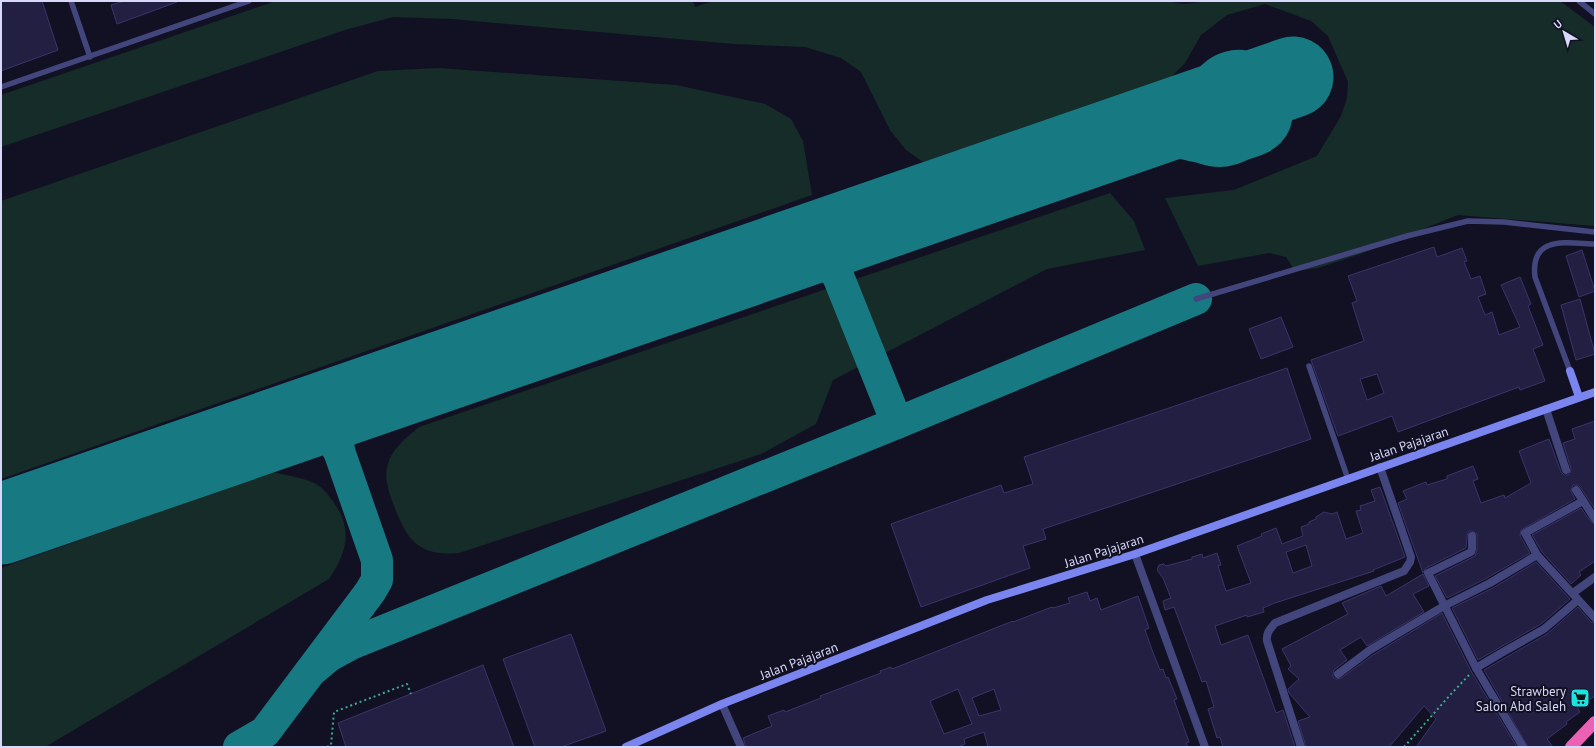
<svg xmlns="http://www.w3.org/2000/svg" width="1596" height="748" font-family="'PT Sans',sans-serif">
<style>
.green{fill:#152c29}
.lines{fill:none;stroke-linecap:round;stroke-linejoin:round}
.taxiway{stroke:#177a82;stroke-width:32}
.runway{stroke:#177a82;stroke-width:81}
.building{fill:#231f42;stroke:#39346b;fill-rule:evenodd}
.path{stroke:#3ea996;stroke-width:2;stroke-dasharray:2 3;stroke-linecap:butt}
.lane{stroke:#42467c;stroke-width:5.5}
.street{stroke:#42467c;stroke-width:8}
.secondary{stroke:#7a85ef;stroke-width:8}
.highway{stroke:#ec61b3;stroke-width:12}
.labels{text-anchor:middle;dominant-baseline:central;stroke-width:4;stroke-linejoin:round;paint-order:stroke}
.street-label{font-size:13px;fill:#d8d8fa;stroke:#121123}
.poi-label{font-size:13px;fill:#d8d8fa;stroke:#121123;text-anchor:end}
</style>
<rect width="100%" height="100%" fill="#121123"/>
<g class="green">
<path d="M276,1H693L695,7L713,1H1165L1185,4L1209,1H1560L1595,27V226L1458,215L1363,253L1318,268L1295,271L1286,257L1269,253L1198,266L1165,198L1234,190L1317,156L1341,116L1347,98L1348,82L1328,36L1311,21L1265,4L1227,15L1201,35L1185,63L1169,79L923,162L906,150L890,130L861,72L841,58L805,47L734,44L452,19L393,17L345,30L1,147V95Z"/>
<path d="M438,68L676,85L765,104L791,119L803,141L812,195L1,479V201L378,71Z"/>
<path d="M1110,193L1134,221L1145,250L1047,269L833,380L816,424L761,454L459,553C419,556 408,542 394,506C390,495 384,480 387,468C390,450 406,438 419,427Z"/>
<path d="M272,472C285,475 301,477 314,483C321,486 327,493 332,500C353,528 348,551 329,579L45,747H1V568Z"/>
</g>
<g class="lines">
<g class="taxiway">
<path d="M1125,135C1146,126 1171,120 1188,105C1203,92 1208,73 1230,67C1261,57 1292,108 1269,132C1262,139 1253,141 1244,144C1237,147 1226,152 1218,151C1211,151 1202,147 1195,146C1175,141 1155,137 1136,131"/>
<path d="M785,253C811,255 821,254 838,276L897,423"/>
<path d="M838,276C836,270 830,259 832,252C834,244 852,233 860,227"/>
<path d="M285,426C311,423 324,426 339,451"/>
<path d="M311,671L329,656L351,644L897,423L1196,299"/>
<path d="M239,747L265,732L370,592L377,580V560L339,451C335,419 346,409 373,395"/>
</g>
<path class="runway" d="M1,524L1293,77"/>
</g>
<g class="building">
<path d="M1,1H42L58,50L1,71Z"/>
<path d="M124,1H177V2L117,24L111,5Z"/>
<path d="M1434,247L1437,257L1462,248L1467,261L1464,262L1471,279L1480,276L1486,294L1478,297L1485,315L1492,312L1499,335L1520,327L1501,285L1520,277L1531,304L1528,306L1543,345L1533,349L1545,381L1520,390L1519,387L1398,432L1392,416L1338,436L1311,360L1364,341L1352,303L1357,301L1348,276ZM1377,374L1384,393L1367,400L1360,379Z"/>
<path d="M1582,250L1595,291L1579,297L1566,256Z"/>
<path d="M1580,299L1595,354L1576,360L1561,305Z"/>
<path d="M1281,317L1293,347L1261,359L1249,329Z"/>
<path d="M1287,368L1311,439L1043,529L1046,539L1023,546L1030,568L921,607L891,524L1001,485L1004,493L1033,484L1024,457Z"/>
<path d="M1595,421V509L1580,487L1578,485H1573L1571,491L1575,499L1521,530L1520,536L1530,553L1487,578L1447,598L1435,576L1475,556L1477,549V534L1472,531H1469L1467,536L1466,548L1426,568L1423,573L1398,503L1407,499L1403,491L1426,482L1427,485L1447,479V476L1473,466L1478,479L1473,481L1481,503L1504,495L1505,498L1531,483L1519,451L1549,439L1561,472L1564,475H1568L1570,473L1571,469L1563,443L1575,439L1572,429Z"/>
<path d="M1380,487L1405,557L1373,570L1374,571L1275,603L1263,608L1264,612L1247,617V615L1215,626L1221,645L1248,635L1276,713L1283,710L1295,747H1223L1220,737L1217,738L1208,709L1214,707L1206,681L1202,682L1174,607L1165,610L1163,601L1171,598L1163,578L1157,570L1159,565L1164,564L1166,566L1192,559V557L1202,554L1203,558L1217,553L1221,565L1218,566L1226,591L1251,583L1237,546L1262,536L1261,534L1276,528L1282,544L1303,536L1301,527L1309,524V522L1316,519V517L1324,512L1332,514L1337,512L1346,539L1363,533L1356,511L1361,510L1360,506L1375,501L1371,490ZM1306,545L1312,566L1293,573L1286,552Z"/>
<path d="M1581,508L1591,522L1595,524V561L1579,572L1581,575L1571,584L1542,552L1532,535Z"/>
<path d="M1536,562L1570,599L1541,624L1478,660L1452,608L1493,588Z"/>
<path d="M1423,574L1429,586L1413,594L1424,612L1367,646L1361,637L1340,650L1347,660L1334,670L1333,674V677L1336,679L1341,678L1373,655L1442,613L1471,671L1517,747H1416L1436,719L1424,706L1389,747H1306L1298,721L1310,717L1289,693L1288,689L1299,679L1288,669L1291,666L1282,649L1348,614L1342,603L1381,586L1386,596Z"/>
<path d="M1087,592L1090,601L1097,598L1101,610L1138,596L1149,628L1145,630L1152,650L1160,670L1163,669L1166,678L1168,677L1177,699L1174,700L1189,742L1186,743L1188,747H988L984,732L964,739L965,744L958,747H746L743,738L772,726L768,716L784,710L785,712L821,698L820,696L881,673L880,671L891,667L892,669L1013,621V622L1052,607L1053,608L1070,603L1068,598ZM958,689L972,724L944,734L930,701ZM994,689L1001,710L979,716L972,698Z"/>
<path d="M1578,607L1591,622L1595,623V696L1577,707L1580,712L1566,722L1567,724L1547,739L1553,747H1528L1484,670L1547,634Z"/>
<path d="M571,634L606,731L561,747H535L503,659Z"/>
<path d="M483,665L514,747H346L338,723Z"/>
</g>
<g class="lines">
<g class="path">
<path d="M327,747L331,745L334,712L407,684L411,694"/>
<path d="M1404,747L1451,694L1469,675"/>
</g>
<g class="lane">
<path d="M71,1L90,57"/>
<path d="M1579,1L1595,14"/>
<path d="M1,87L249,1"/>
<path d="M1196,299L1407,236L1468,221L1504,222L1595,232"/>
<path d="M1309,366L1348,479"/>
<path d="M1570,371L1535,277C1530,235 1566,243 1595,244"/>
</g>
<g class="street">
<path d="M1546,409L1566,470"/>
<path d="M1576,490L1595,519"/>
<path d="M1472,536V549L1471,552L1428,573L1476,668L1523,747"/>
<path d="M1135,554L1205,747"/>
<path d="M1537,555L1525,533L1583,501"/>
<path d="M1573,593L1595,577"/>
<path d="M1476,668L1503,652L1544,629L1578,600"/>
<path d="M1338,674L1370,650L1444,606L1490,583L1537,555L1595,618"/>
<path d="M722,704L741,747"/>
<path d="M1301,747L1267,641C1266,633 1270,629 1275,623L1404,571L1410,562L1411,557L1380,467"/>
</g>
<g class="secondary">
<path d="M1570,371L1579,397"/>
<path d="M626,747L722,704L987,600L1135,554L1595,392"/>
</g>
<path class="highway" d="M1571,747L1595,722"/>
</g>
<defs>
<symbol id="supermarket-square" viewBox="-11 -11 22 22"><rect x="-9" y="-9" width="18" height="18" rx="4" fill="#1ce3e0" stroke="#121123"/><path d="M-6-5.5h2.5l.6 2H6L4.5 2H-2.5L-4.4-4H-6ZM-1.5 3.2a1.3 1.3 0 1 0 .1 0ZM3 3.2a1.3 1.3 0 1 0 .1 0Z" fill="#111"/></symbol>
</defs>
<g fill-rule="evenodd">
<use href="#supermarket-square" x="1569" y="687" width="22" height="22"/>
</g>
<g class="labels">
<g class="street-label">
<text transform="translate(1409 444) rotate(-19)">Jalan Pajajaran</text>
<text transform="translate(1104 551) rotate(-18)">Jalan Pajajaran</text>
<text transform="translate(799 661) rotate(-21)">Jalan Pajajaran</text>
</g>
<g class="poi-label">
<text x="1566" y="691">Strawbery<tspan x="1566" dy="15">Salon Abd Saleh</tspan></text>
</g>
</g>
<rect width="1596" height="748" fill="none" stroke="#d8d8fa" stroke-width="4"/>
<g transform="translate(1564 32) rotate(322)" stroke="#121123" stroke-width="3" paint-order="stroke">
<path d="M0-3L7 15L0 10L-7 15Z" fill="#d8d8fa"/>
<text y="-6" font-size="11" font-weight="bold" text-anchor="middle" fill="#d8d8fa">U</text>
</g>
</svg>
